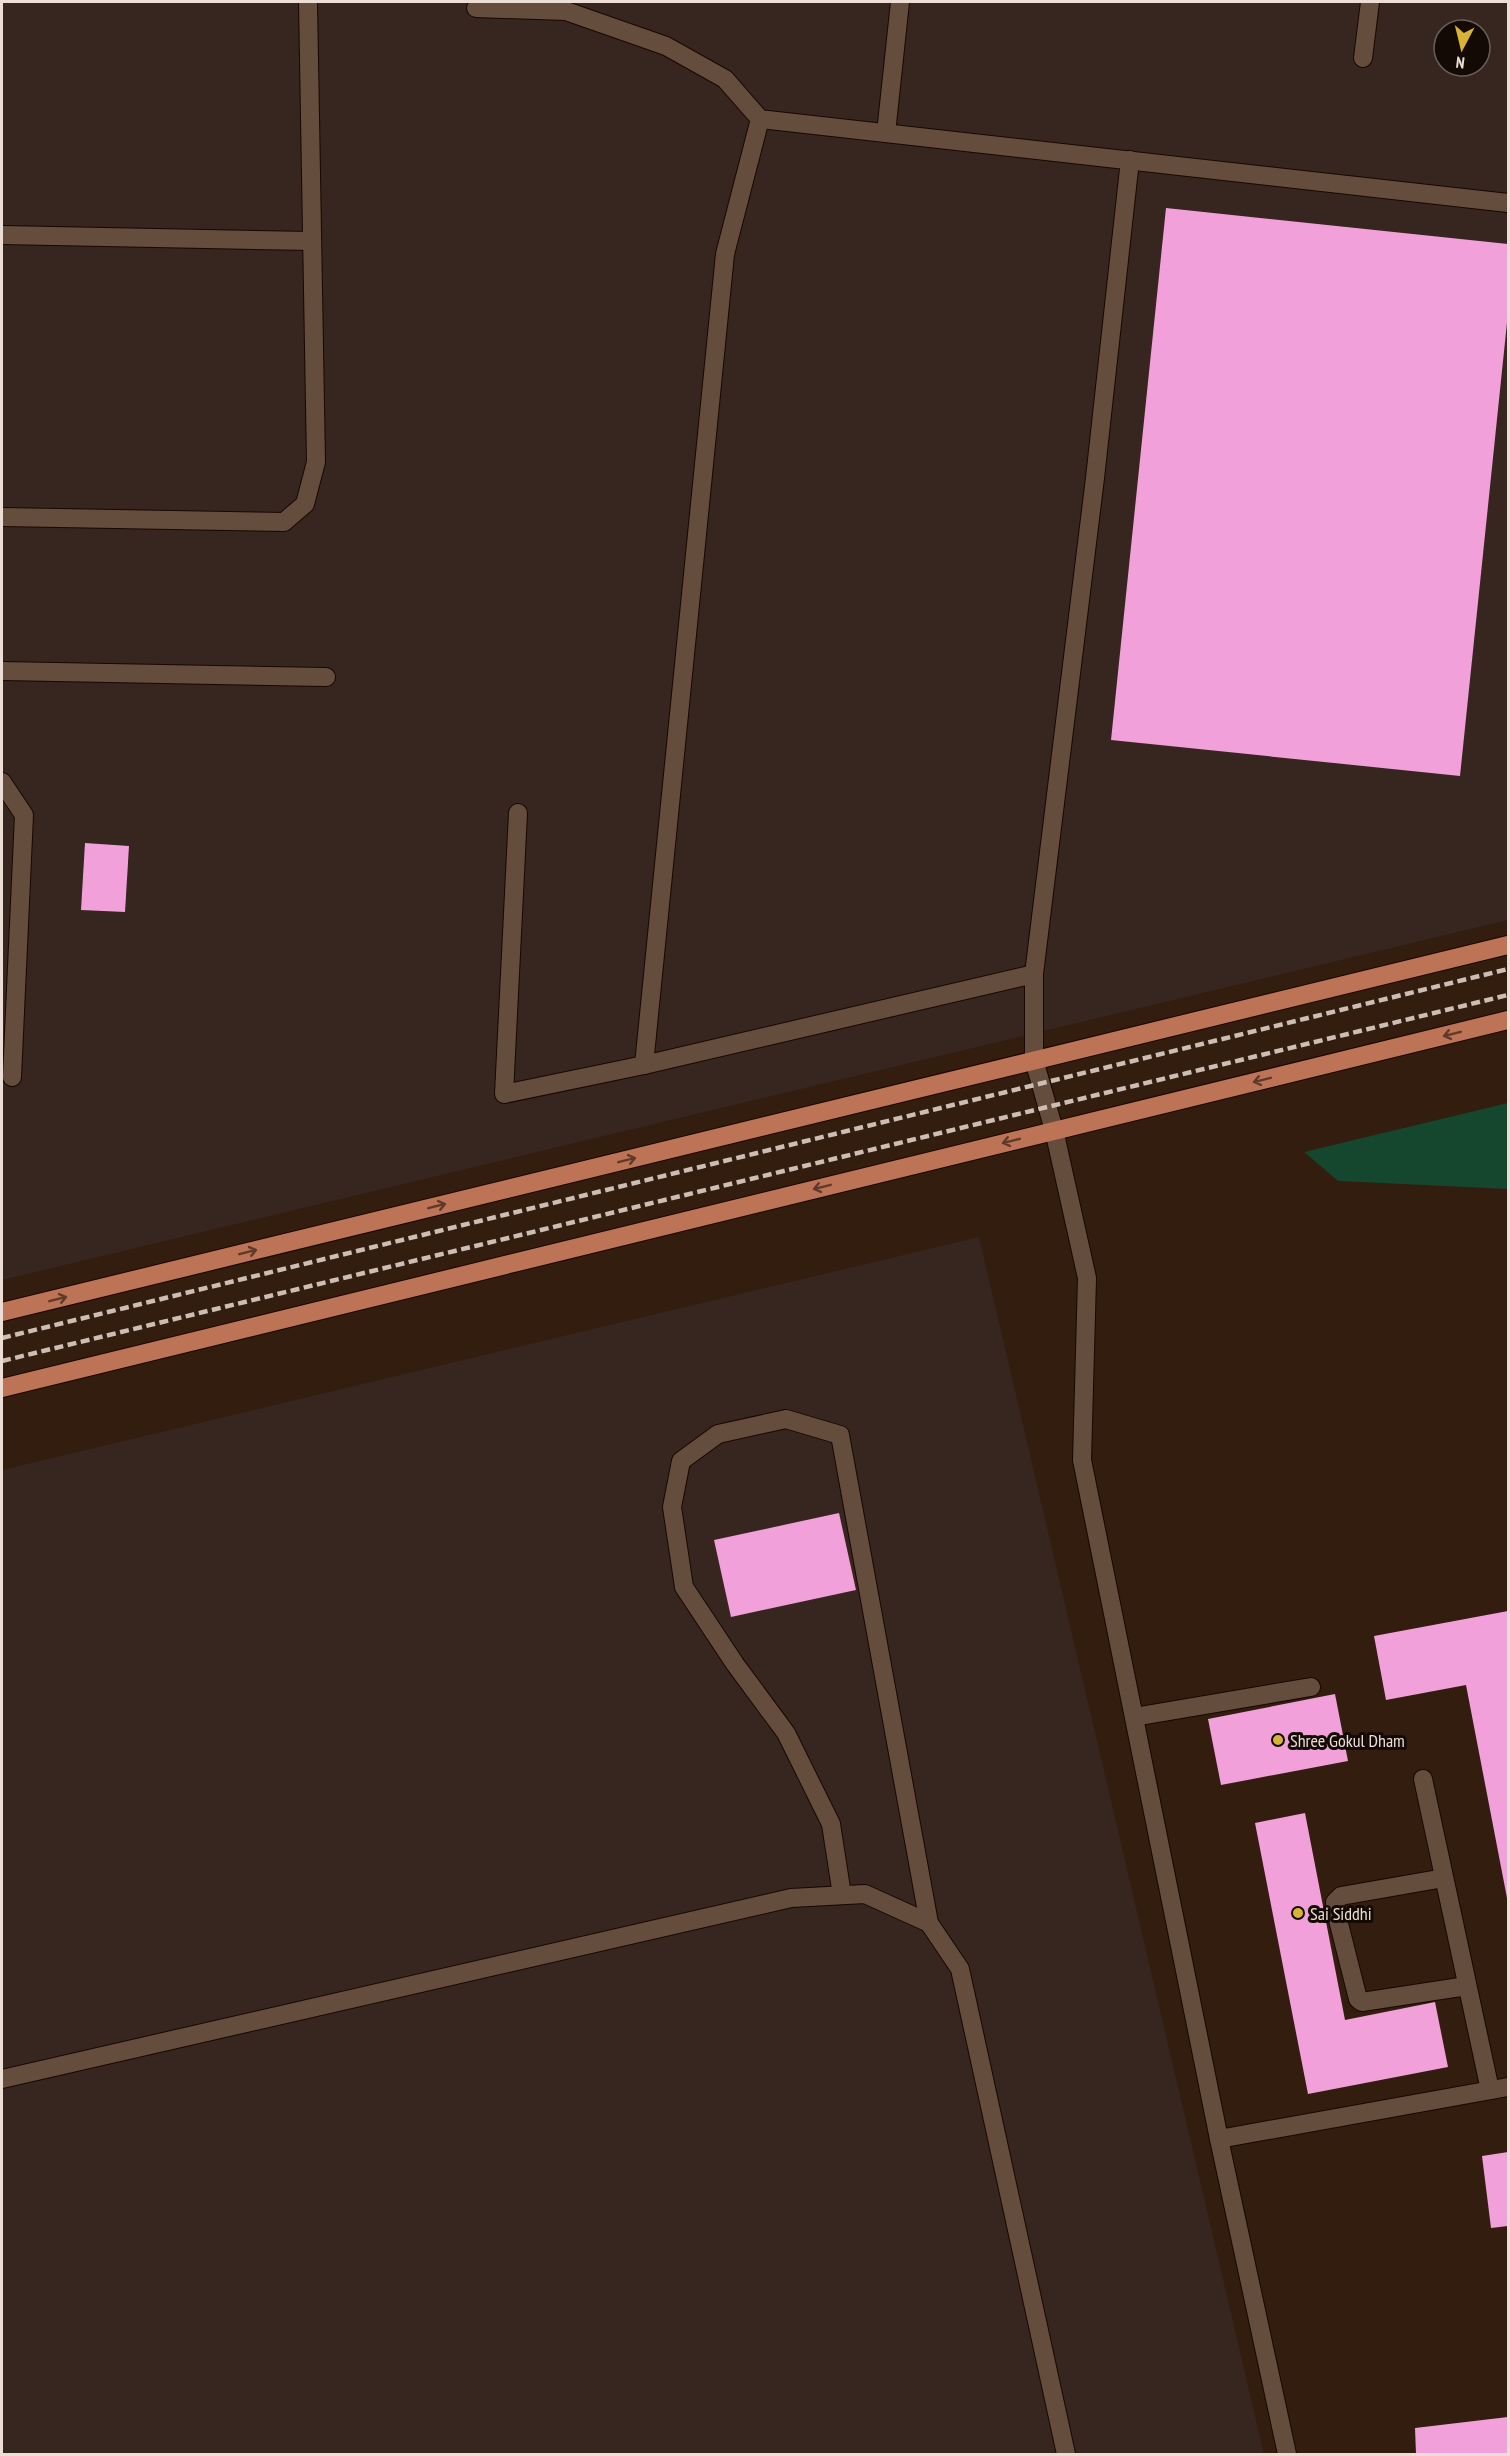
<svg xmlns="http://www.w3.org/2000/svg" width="1510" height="2456" font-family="'PT Sans Narrow',sans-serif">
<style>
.industrial{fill:#37251f;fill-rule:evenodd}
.green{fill:#15462e}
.building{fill:#f2a0d9}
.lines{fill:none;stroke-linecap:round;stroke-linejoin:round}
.minor-casing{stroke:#190700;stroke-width:20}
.major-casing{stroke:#190700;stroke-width:20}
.minor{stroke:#644d3d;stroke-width:18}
.major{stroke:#bc7356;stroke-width:18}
.rail{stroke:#cdbeb4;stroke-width:4.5;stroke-dasharray:9 4.5;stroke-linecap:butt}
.oneway{stroke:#5f3929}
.poi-dot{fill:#d8b434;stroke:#130a05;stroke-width:2}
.labels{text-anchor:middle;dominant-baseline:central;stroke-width:6;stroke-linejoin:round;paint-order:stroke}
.poi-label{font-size:18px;fill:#ecded5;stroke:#130a05;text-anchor:start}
</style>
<rect width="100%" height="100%" fill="#321d0f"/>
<g class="industrial">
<path d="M2,2H1508V920L2,1280ZM1444,30H1480V66H1444Z"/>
<path d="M979,1237L1264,2454H2V1470Z"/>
</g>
<path class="green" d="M1508,1103V1189L1338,1181L1304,1152Z"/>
<g class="building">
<path d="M1166,208L1508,244V313L1460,776L1111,740Z"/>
<path d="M85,843L129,846L125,912L81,910Z"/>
<path d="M839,1513L856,1590L731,1617L714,1540Z"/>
<path d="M1508,1611V1898H1507L1466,1685L1386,1700L1374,1636Z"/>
<path d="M1335,1694L1348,1761L1221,1785L1208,1719Z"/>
<path d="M1305,1813L1345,2020L1435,2002L1448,2067L1308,2094L1255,1823Z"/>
<path d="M1508,2152V2226L1491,2228L1482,2156Z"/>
<path d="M1508,2417V2454H1416L1415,2428Z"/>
</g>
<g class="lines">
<defs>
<g id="minor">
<path d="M476,8L566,11L666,46L725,79L760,119L1508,203"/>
<path d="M1363,58L1370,2"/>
<path d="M886,133L900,2"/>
<path d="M1130,160L1095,478L1034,974V1060L1054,1130L1087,1278L1082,1460L1219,2139L1287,2454"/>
<path d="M2,235L312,241"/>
<path d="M2,517L284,522L305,504L316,462L308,2"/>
<path d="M2,671L326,677"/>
<path d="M2,782L24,815L12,1077"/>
<path d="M518,813L504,1094L644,1065L1034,974"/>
<path d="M644,1065L725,254L760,119"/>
<path d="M1134,1717L1311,1687"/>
<path d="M1423,1779L1490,2090"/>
<path d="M1444,1878L1341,1896L1335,1902V1908L1358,1999L1362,2002L1467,1986"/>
<path d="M842,1895L831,1824L786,1733L735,1664L684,1587L672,1507L681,1461L718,1434L786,1419L840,1435L929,1923"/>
<path d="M2,2079L791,1898L865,1894L929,1923L960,1969L1066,2454"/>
<path d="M1219,2139L1508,2087"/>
</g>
<g id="major">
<path d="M2,1312L1508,945"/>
<path d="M2,1388L1508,1020"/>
</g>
</defs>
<use href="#minor" class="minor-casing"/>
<use href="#major" class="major-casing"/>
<use href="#minor" class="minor"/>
<use href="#major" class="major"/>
<g class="rail">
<path d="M2,1338L1508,969"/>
<path d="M2,1361L1508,995"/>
</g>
</g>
<defs><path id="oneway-shaft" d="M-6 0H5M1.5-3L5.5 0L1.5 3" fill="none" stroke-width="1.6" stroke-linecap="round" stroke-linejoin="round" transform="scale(1.5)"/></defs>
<g class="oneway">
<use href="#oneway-shaft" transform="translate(1452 1034) rotate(166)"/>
<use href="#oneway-shaft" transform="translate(1262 1080) rotate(166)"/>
<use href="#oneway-shaft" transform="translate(1011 1141) rotate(166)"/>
<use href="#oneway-shaft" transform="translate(627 1160) rotate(-14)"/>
<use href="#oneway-shaft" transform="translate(822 1187) rotate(166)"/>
<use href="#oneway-shaft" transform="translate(437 1206) rotate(-14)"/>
<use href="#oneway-shaft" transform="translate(248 1252) rotate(-14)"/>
<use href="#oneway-shaft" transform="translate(58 1299) rotate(-14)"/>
</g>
<g class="poi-dot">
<circle cx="1278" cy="1740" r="6"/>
<circle cx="1298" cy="1913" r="6"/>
</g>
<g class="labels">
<g class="poi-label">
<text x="1290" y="1740">Shree Gokul Dham</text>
<text x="1310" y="1913">Sai Siddhi</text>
</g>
</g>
<rect width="1510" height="2456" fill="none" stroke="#ecded5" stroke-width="6"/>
<g transform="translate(1462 48) rotate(187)"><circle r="28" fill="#130a05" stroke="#6a5f58" stroke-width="1.5"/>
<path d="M0-4.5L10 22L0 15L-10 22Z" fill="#d8b434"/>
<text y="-9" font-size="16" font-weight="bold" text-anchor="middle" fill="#ecded5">N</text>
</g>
</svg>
